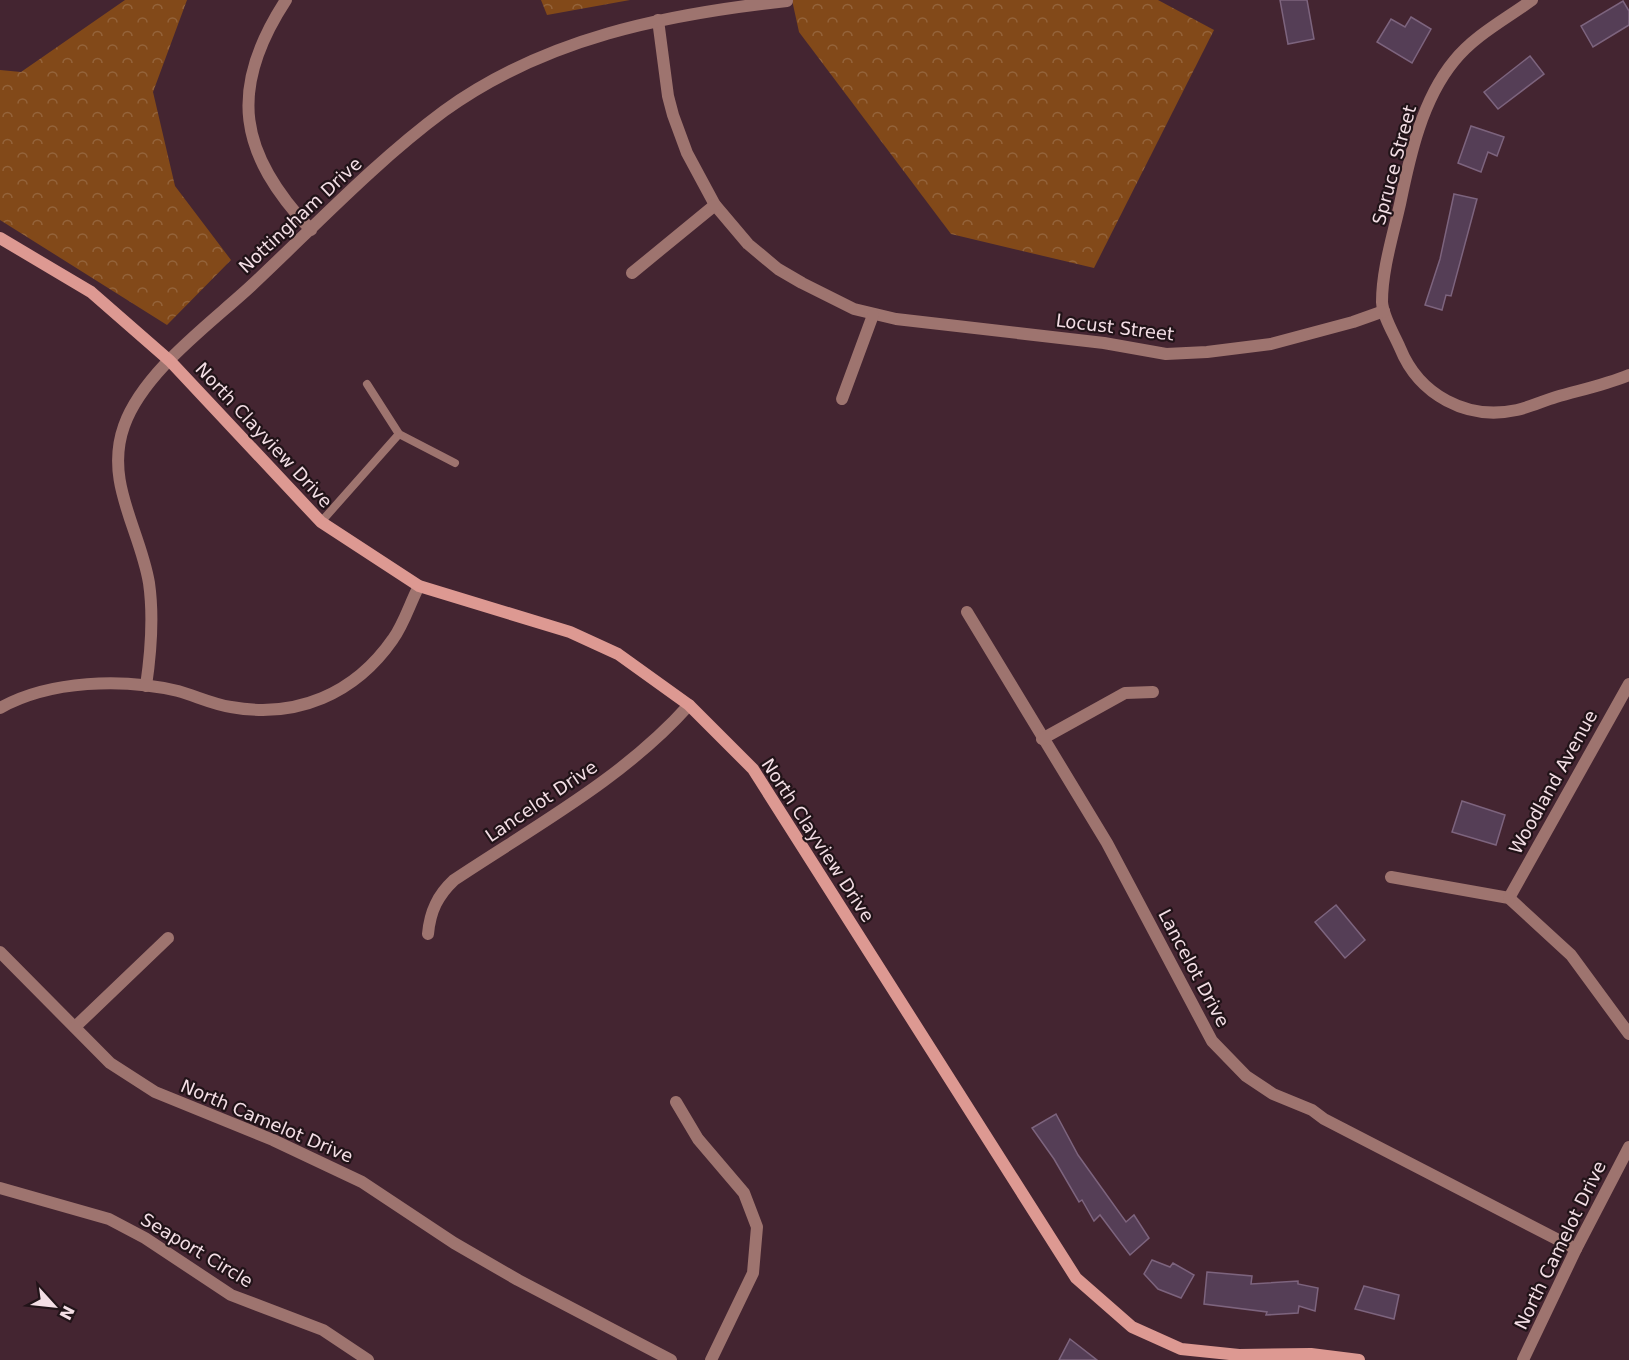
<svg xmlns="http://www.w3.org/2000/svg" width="1629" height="1360" font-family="'DejaVu Sans',sans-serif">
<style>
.forest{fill:url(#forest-crowns)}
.building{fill:#553e56;stroke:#7d647e;stroke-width:1.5}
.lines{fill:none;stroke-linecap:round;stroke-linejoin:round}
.lane{stroke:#9e746f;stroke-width:8}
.street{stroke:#9e746f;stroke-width:12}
.secondary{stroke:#dd9992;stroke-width:12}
.labels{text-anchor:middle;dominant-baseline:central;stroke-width:4.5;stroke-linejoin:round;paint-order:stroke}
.street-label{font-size:18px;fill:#f3dee5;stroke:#211318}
</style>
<defs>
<pattern id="forest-crowns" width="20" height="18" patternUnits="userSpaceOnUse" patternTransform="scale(1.5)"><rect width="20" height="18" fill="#824919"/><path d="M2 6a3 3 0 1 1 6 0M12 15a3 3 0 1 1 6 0" fill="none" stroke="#94633a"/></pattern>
</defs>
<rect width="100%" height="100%" fill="#442531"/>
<g class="forest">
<path d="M125,0H187L153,92L175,186L231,260L167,325L0,220V70L21,72Z"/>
<path d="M541,0H630L547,15Z"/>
<path d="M792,0H1158L1214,30L1094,268L951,234L799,32Z"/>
</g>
<g class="building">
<path d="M1280,0H1307L1314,39L1288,44Z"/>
<path d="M1623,1L1629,11V25L1593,47L1581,26Z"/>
<path d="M1411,17L1431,29L1412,63L1377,42L1391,19L1405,27Z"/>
<path d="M1530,56L1544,74L1498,109L1484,92Z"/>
<path d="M1471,126L1504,137L1497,156L1488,152L1481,172L1458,163Z"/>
<path d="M1454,194L1477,199L1451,296L1446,295L1442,310L1425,305L1440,259Z"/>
<path d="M1462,801L1505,815L1496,845L1452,832Z"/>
<path d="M1336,905L1365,940L1345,958L1315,922Z"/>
<path d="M1056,1114L1078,1155L1126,1222L1134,1215L1149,1238L1130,1255L1100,1215L1094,1221L1082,1200L1079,1202L1054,1159L1032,1128Z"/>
<path d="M1152,1260L1170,1267L1173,1263L1194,1275L1181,1298L1158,1289L1144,1274Z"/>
<path d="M1207,1272L1252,1276L1251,1284L1298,1281V1284L1318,1288L1315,1311L1299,1306L1298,1313L1266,1315L1267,1312L1204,1304Z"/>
<path d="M1364,1286L1399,1295L1394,1319L1355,1309Z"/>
<path d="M1070,1339L1097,1360H1059Z"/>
</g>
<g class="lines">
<g class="lane">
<path d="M367,384L399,434L455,463"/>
<path d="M321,522L399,434"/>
</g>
<g class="street">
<path d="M286,0C227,90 239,154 311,230"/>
<path d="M1532,0C1506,19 1475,35 1454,61C1422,100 1410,155 1400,204C1393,235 1382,270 1382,302C1383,317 1394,334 1400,348C1419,395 1467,421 1517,410C1530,407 1543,401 1556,397C1580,390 1605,385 1629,375"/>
<path d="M658,20L668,96L673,115L687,153L715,205L748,244L778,269L802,283L854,309L896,319L1104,343L1166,354L1207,352L1271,344L1353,322L1384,311"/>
<path d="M632,273L715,205"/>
<path d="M842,399L873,315"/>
<path d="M967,612L1107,843L1212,1041L1246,1076L1273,1094L1312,1110L1324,1119L1576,1249"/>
<path d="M146,686C151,652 154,618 149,583C140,529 104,482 124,426C143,372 210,324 251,286C314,227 375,162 444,111C545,38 666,14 787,1"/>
<path d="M0,708C50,680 123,678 178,691C196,696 212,704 231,707C296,719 355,694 393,639C404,624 410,603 419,586"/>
<path d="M1042,739L1125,693L1153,692"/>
<path d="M1391,877L1509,898L1571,955L1629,1034"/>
<path d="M1509,898L1629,684"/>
<path d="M428,934C430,911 438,895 454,880C535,826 624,778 689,705"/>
<path d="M0,952L110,1063L155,1092L273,1140L362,1182L454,1243L518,1280L671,1360"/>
<path d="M75,1027L168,938"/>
<path d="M676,1102L698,1139L744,1193L757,1227L753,1273L711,1360"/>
<path d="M0,1188L109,1219L145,1238L231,1295L323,1330L368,1360"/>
<path d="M1523,1360L1576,1249L1629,1147"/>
</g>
<path class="secondary" d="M0,238L91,292L170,361L321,522L419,586L570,632L618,654L689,705L753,769L1076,1278L1132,1327L1181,1349L1239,1355L1311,1354L1359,1360"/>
</g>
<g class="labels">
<g class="street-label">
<text transform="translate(1394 165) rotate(-75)">Spruce Street</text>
<text transform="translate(300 215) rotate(-43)">Nottingham Drive</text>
<text transform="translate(1115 327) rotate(7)">Locust Street</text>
<text transform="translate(264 435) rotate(47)">North Clayview Drive</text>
<text transform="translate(1553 782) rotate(-61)">Woodland Avenue</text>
<text transform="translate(541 801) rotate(-34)">Lancelot Drive</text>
<text transform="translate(818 840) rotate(57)">North Clayview Drive</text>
<text transform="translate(1194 968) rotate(62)">Lancelot Drive</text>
<text transform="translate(267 1121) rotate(23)">North Camelot Drive</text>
<text transform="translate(1560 1245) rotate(-64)">North Camelot Drive</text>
<text transform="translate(197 1250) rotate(31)">Seaport Circle</text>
</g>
</g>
<g transform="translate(54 1306) rotate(117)" stroke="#211318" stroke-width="4.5" paint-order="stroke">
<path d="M0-4.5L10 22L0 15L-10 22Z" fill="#f3dee5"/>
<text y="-9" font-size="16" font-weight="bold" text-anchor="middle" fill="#f3dee5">N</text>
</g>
</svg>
